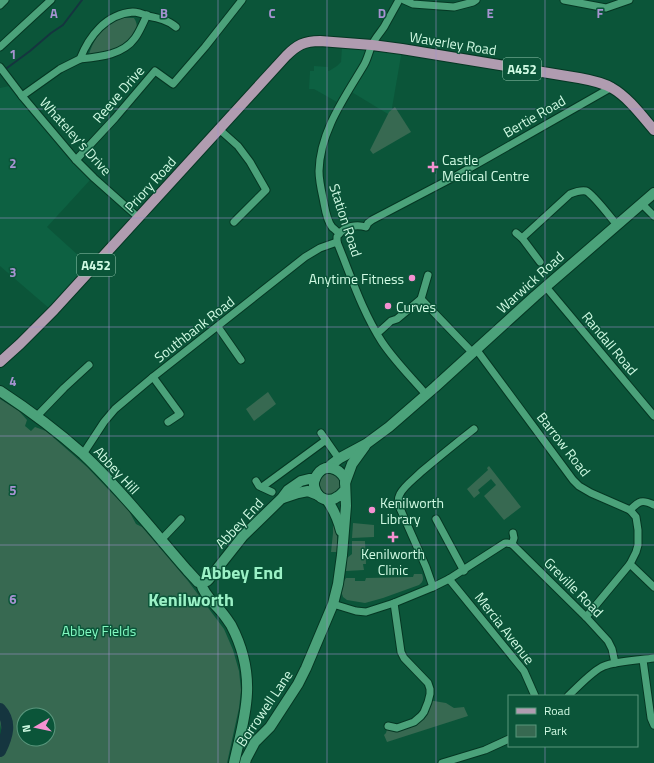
<svg xmlns="http://www.w3.org/2000/svg" width="654" height="763" font-family="'Titillium Web',sans-serif">
<style>
.built{fill:#0d6142}
.green{fill:#376951;fill-rule:evenodd}
.lines{fill:none;stroke-linecap:round;stroke-linejoin:round}
.stream{stroke:#15353f;stroke-width:2}
.river{stroke:#15353f;stroke-width:12}
.street-casing{stroke:#053723;stroke-width:9}
.secondary-casing{stroke:#053723;stroke-width:12}
.primary-casing{stroke:#053723;stroke-width:12}
.street{stroke:#4ba27a;stroke-width:7}
.secondary{stroke:#4ba27a;stroke-width:10}
.primary{stroke:#b09cb0;stroke-width:10}
.grid{fill:none;stroke:#a693d1;stroke-width:1;stroke-opacity:0.55}
.poi-dot{fill:#f591d2;stroke:#0b5539;stroke-width:1.5}
.labels{text-anchor:middle;dominant-baseline:central;stroke-width:3;stroke-linejoin:round;paint-order:stroke}
.shield{fill:#0b5539;stroke:#95c8b0;stroke-width:1}
.shield-label{font-size:13px;font-weight:bold;fill:#d0fae3}
.street-label{font-size:14px;fill:#d0fae3;stroke:#0b5539}
.poi-label{font-size:14px;fill:#d0fae3;stroke:#0b5539;text-anchor:start}
.park-label{font-size:14px;fill:#82f9c1;stroke:#0b5539}
.district-label{font-size:18px;font-weight:bold;fill:#9bf1c6;stroke:#0b5539}
.grid-label{font-size:13px;text-anchor:middle;font-weight:bold;fill:#a693d1;stroke:#0b5539;stroke-width:3;stroke-linejoin:round;paint-order:stroke}
</style>
<rect width="100%" height="100%" fill="#0b5539"/>
<g class="built">
<path d="M342,47L402,50L392,108L393,109L388,114L345,88L337,102L314,89H309L310,71H314V66L328,67V71H329L337,66L341,62Z"/>
<path d="M9,86L90,180L47,227L90,266L50,309L0,266V88Z"/>
</g>
<g class="green">
<path d="M122,18H134C139,26 137,31 131,38C129,40 126,44 124,45C116,51 100,53 89,54C92,44 99,32 107,26C111,23 117,20 122,18Z"/>
<path d="M395,107L411,132L373,154L370,150L389,112Z"/>
<path d="M268,392L276,404L254,421L246,409Z"/>
<path d="M0,399L19,411L27,420L25,426L31,431L35,427L46,431L87,467L129,511L136,524L142,527L188,581L224,629L233,650L239,671L241,690L239,708L227,763H0V740L2,736L0,722ZM24,715H48V739H24Z"/>
<path d="M489,466L521,507L504,520L484,496L496,485L491,479L478,490L480,493L474,498L467,489L488,470L487,468Z"/>
<path d="M325,471L339,475L341,487L334,494H326L320,490L318,478Z"/>
<path d="M335,521L337,536V552H331L333,533V522Z"/>
<path d="M353,523L374,525V537L352,538Z"/>
<path d="M352,541H365L366,564H363L364,570L346,571L347,558L352,554Z"/>
<path d="M414,574H422C424,579 423,582 419,585L383,598L365,603L347,600L343,597L341,591L342,584L346,578H355V581H365L366,578L413,577Z"/>
<path d="M428,700L446,703L454,708L464,707L468,716L387,742L384,735L386,733L388,726L393,727L414,722Z"/>
</g>
<g class="lines">
<path class="stream" d="M7,68L30,51L51,33L63,25L82,0"/>
<path class="river" d="M0,709C12,722 7,737 0,751"/>
<defs>
<g id="street">
<path d="M404,0L413,4L454,7L473,2L476,0"/>
<path d="M564,0L606,8L629,0"/>
<path d="M0,5L5,0"/>
<path d="M0,47L51,0"/>
<path d="M80,59C99,57 123,55 135,38C140,31 143,23 147,15"/>
<path d="M0,67L22,96L76,160L94,178L139,218"/>
<path d="M22,96L60,69L80,59C89,36 106,14 133,12C138,12 143,14 148,16C158,18 168,20 176,27"/>
<path d="M219,129L238,146L250,162L266,190L234,222"/>
<path d="M76,160L115,118L155,71L173,84L205,47L242,0"/>
<path d="M642,204L654,216"/>
<path d="M516,233L522,238L540,262"/>
<path d="M339,234C345,226 357,224 366,227L368,223L372,220L454,177L612,87"/>
<path d="M339,234C337,231 334,229 332,227C326,220 325,207 323,198C321,189 319,180 319,171C320,131 345,97 364,65C368,58 369,51 372,45C375,38 380,33 384,27C389,18 394,9 399,0"/>
<path d="M337,237V242C351,276 362,311 382,342C394,360 409,375 423,391"/>
<path d="M522,238L570,194C575,192 580,190 586,191C593,194 611,218 617,225"/>
<path d="M546,287L654,416"/>
<path d="M421,299L428,275"/>
<path d="M218,327L241,360"/>
<path d="M380,331L391,321L397,319L421,299L470,350"/>
<path d="M476,349L573,480L579,486L591,493L630,510L636,517L638,530V545L636,552L630,564L586,617"/>
<path d="M153,377L180,414L168,422"/>
<path d="M37,416L64,388L89,365"/>
<path d="M321,433L337,456"/>
<path d="M83,454L104,422L115,409L153,377L305,257L320,248L337,242"/>
<path d="M256,481L259,486L272,492"/>
<path d="M262,487L326,440"/>
<path d="M630,510C639,501 642,499 654,505"/>
<path d="M436,519L464,571"/>
<path d="M513,533L514,538L512,544L586,617L608,641L612,649L615,663"/>
<path d="M161,540L181,519"/>
<path d="M630,564L654,587"/>
<path d="M449,579L524,671L535,696"/>
<path d="M433,587L426,567L399,506C398,503 398,498 400,494C404,486 414,479 421,472C439,457 456,443 474,429"/>
<path d="M333,604L356,611L366,612L394,603L433,587L449,579L505,543H507L512,544"/>
<path d="M643,660L651,718L654,725"/>
<path d="M568,696C577,688 593,670 604,666C617,661 640,660 654,658"/>
<path d="M388,726L397,728L414,722L421,716L424,712L428,702L430,694V689L428,683L404,658L401,652L394,603"/>
<path d="M442,763L485,750L509,739"/>
</g>
<g id="secondary">
<path d="M0,391C29,410 57,431 83,454C120,489 154,532 187,570L198,582L201,583"/>
<path d="M328,468L332,464L340,458L366,444L389,427L435,387L535,296L654,193"/>
<path d="M345,483L352,464L365,446"/>
<path d="M283,498L298,493L308,491L318,495"/>
<path d="M327,500C334,510 338,519 341,531"/>
<path d="M201,583C203,593 211,600 218,608C223,613 227,619 231,625C242,646 248,670 247,693C246,717 239,740 234,763"/>
<path d="M201,583L207,581L209,579L243,536L282,498L288,490L301,481L309,479H315"/>
<path d="M245,763L246,759L255,742L270,727L298,684L306,668L333,604L338,584L342,555L346,506L345,479C342,473 337,469 331,468C320,466 311,480 315,489C318,499 329,503 337,497C340,496 342,493 344,491"/>
</g>
<path id="primary" d="M0,362L20,344L54,310L286,56C297,45 304,41 320,41L372,45L402,49L579,78C590,80 602,82 612,88C628,97 642,116 654,130"/>
</defs>
<use href="#street" class="street-casing"/>
<use href="#secondary" class="secondary-casing"/>
<use href="#primary" class="primary-casing"/>
<use href="#street" class="street"/>
<use href="#secondary" class="secondary"/>
<use href="#primary" class="primary"/>
</g>
<path class="grid" d="M109,0V763M218,0V763M327,0V763M436,0V763M545,0V696M0,109H654M0,218H654M0,327H654M0,436H654M0,545H654M0,654H654M545,746V763"/>
<g class="poi-dot">
<path d="M431 161h4v4h4v4h-4v4h-4v-4h-4v-4h4z"/>
<circle cx="412" cy="278" r="4"/>
<circle cx="388" cy="306" r="4"/>
<circle cx="372" cy="510" r="4"/>
<path d="M391 531h4v4h4v4h-4v4h-4v-4h-4v-4h4z"/>
</g>
<g class="labels">
<g class="shield">
<rect x="503" y="58" width="38" height="22" rx="3"/>
<rect x="77" y="254" width="38" height="22" rx="3"/>
</g>
<g class="shield-label">
<text x="522" y="69">A452</text>
<text x="96" y="265">A452</text>
</g>
<g class="street-label">
<text transform="translate(453 43) rotate(9)">Waverley Road</text>
<text transform="translate(118 94) rotate(-49)">Reeve Drive</text>
<text transform="translate(534 116) rotate(-30)">Bertie Road</text>
<text transform="translate(76 136) rotate(48)">Whateley's Drive</text>
<text transform="translate(150 184) rotate(-48)">Priory Road</text>
<text transform="translate(346 220) rotate(72)">Station Road</text>
<text transform="translate(530 282) rotate(-42)">Warwick Road</text>
<text transform="translate(194 329) rotate(-38)">Southbank Road</text>
<text transform="translate(610 343) rotate(50)">Randall Road</text>
<text transform="translate(564 444) rotate(52)">Barrow Road</text>
<text transform="translate(117 470) rotate(47)">Abbey Hill</text>
<text transform="translate(239 523) rotate(-47)">Abbey End</text>
<text transform="translate(574 587) rotate(45)">Greville Road</text>
<text transform="translate(505 628) rotate(52)">Mercia Avenue</text>
<text transform="translate(264 708) rotate(-56)">Borrowell Lane</text>
</g>
<g class="poi-label">
<text x="442" y="159">Castle<tspan x="442" dy="16">Medical Centre</tspan></text>
<text x="404" y="278" text-anchor="end">Anytime Fitness</text>
<text x="396" y="306">Curves</text>
<text x="380" y="502">Kenilworth<tspan x="380" dy="16">Library</tspan></text>
<text x="393" y="553" text-anchor="middle">Kenilworth<tspan x="393" dy="16">Clinic</tspan></text>
</g>
<g class="park-label">
<text x="99" y="630">Abbey Fields</text>
</g>
<g class="district-label">
<text x="242" y="572">Abbey End</text>
<text x="191" y="599">Kenilworth</text>
</g>
</g>
<g class="grid-label">
<text x="54" y="18">A</text>
<text x="164" y="18">B</text>
<text x="272" y="18">C</text>
<text x="382" y="18">D</text>
<text x="490" y="18">E</text>
<text x="600" y="18">F</text>
<text x="13" y="59">1</text>
<text x="13" y="168">2</text>
<text x="13" y="277">3</text>
<text x="13" y="386">4</text>
<text x="13" y="495">5</text>
<text x="13" y="604">6</text>
</g>
<rect x="508" y="695" width="130" height="52" fill="#0b5539" stroke="#5a977d"/>
<rect x="516" y="708" width="20" height="6" fill="#b09cb0" stroke="#5a977d"/>
<text x="544" y="715" font-size="12" fill="#d0fae3">Road</text>
<rect x="516" y="725" width="20" height="12" fill="#376951" stroke="#5a977d"/>
<text x="544" y="735" font-size="12" fill="#d0fae3">Park</text>
<g transform="translate(36 727) rotate(261)"><circle r="19" fill="#0b5539" stroke="#5a977d"/>
<path d="M0-3L7 15L0 10L-7 15Z" fill="#f591d2"/>
<text y="-6" font-size="11" font-weight="bold" text-anchor="middle" fill="#d0fae3">N</text>
</g>
</svg>
